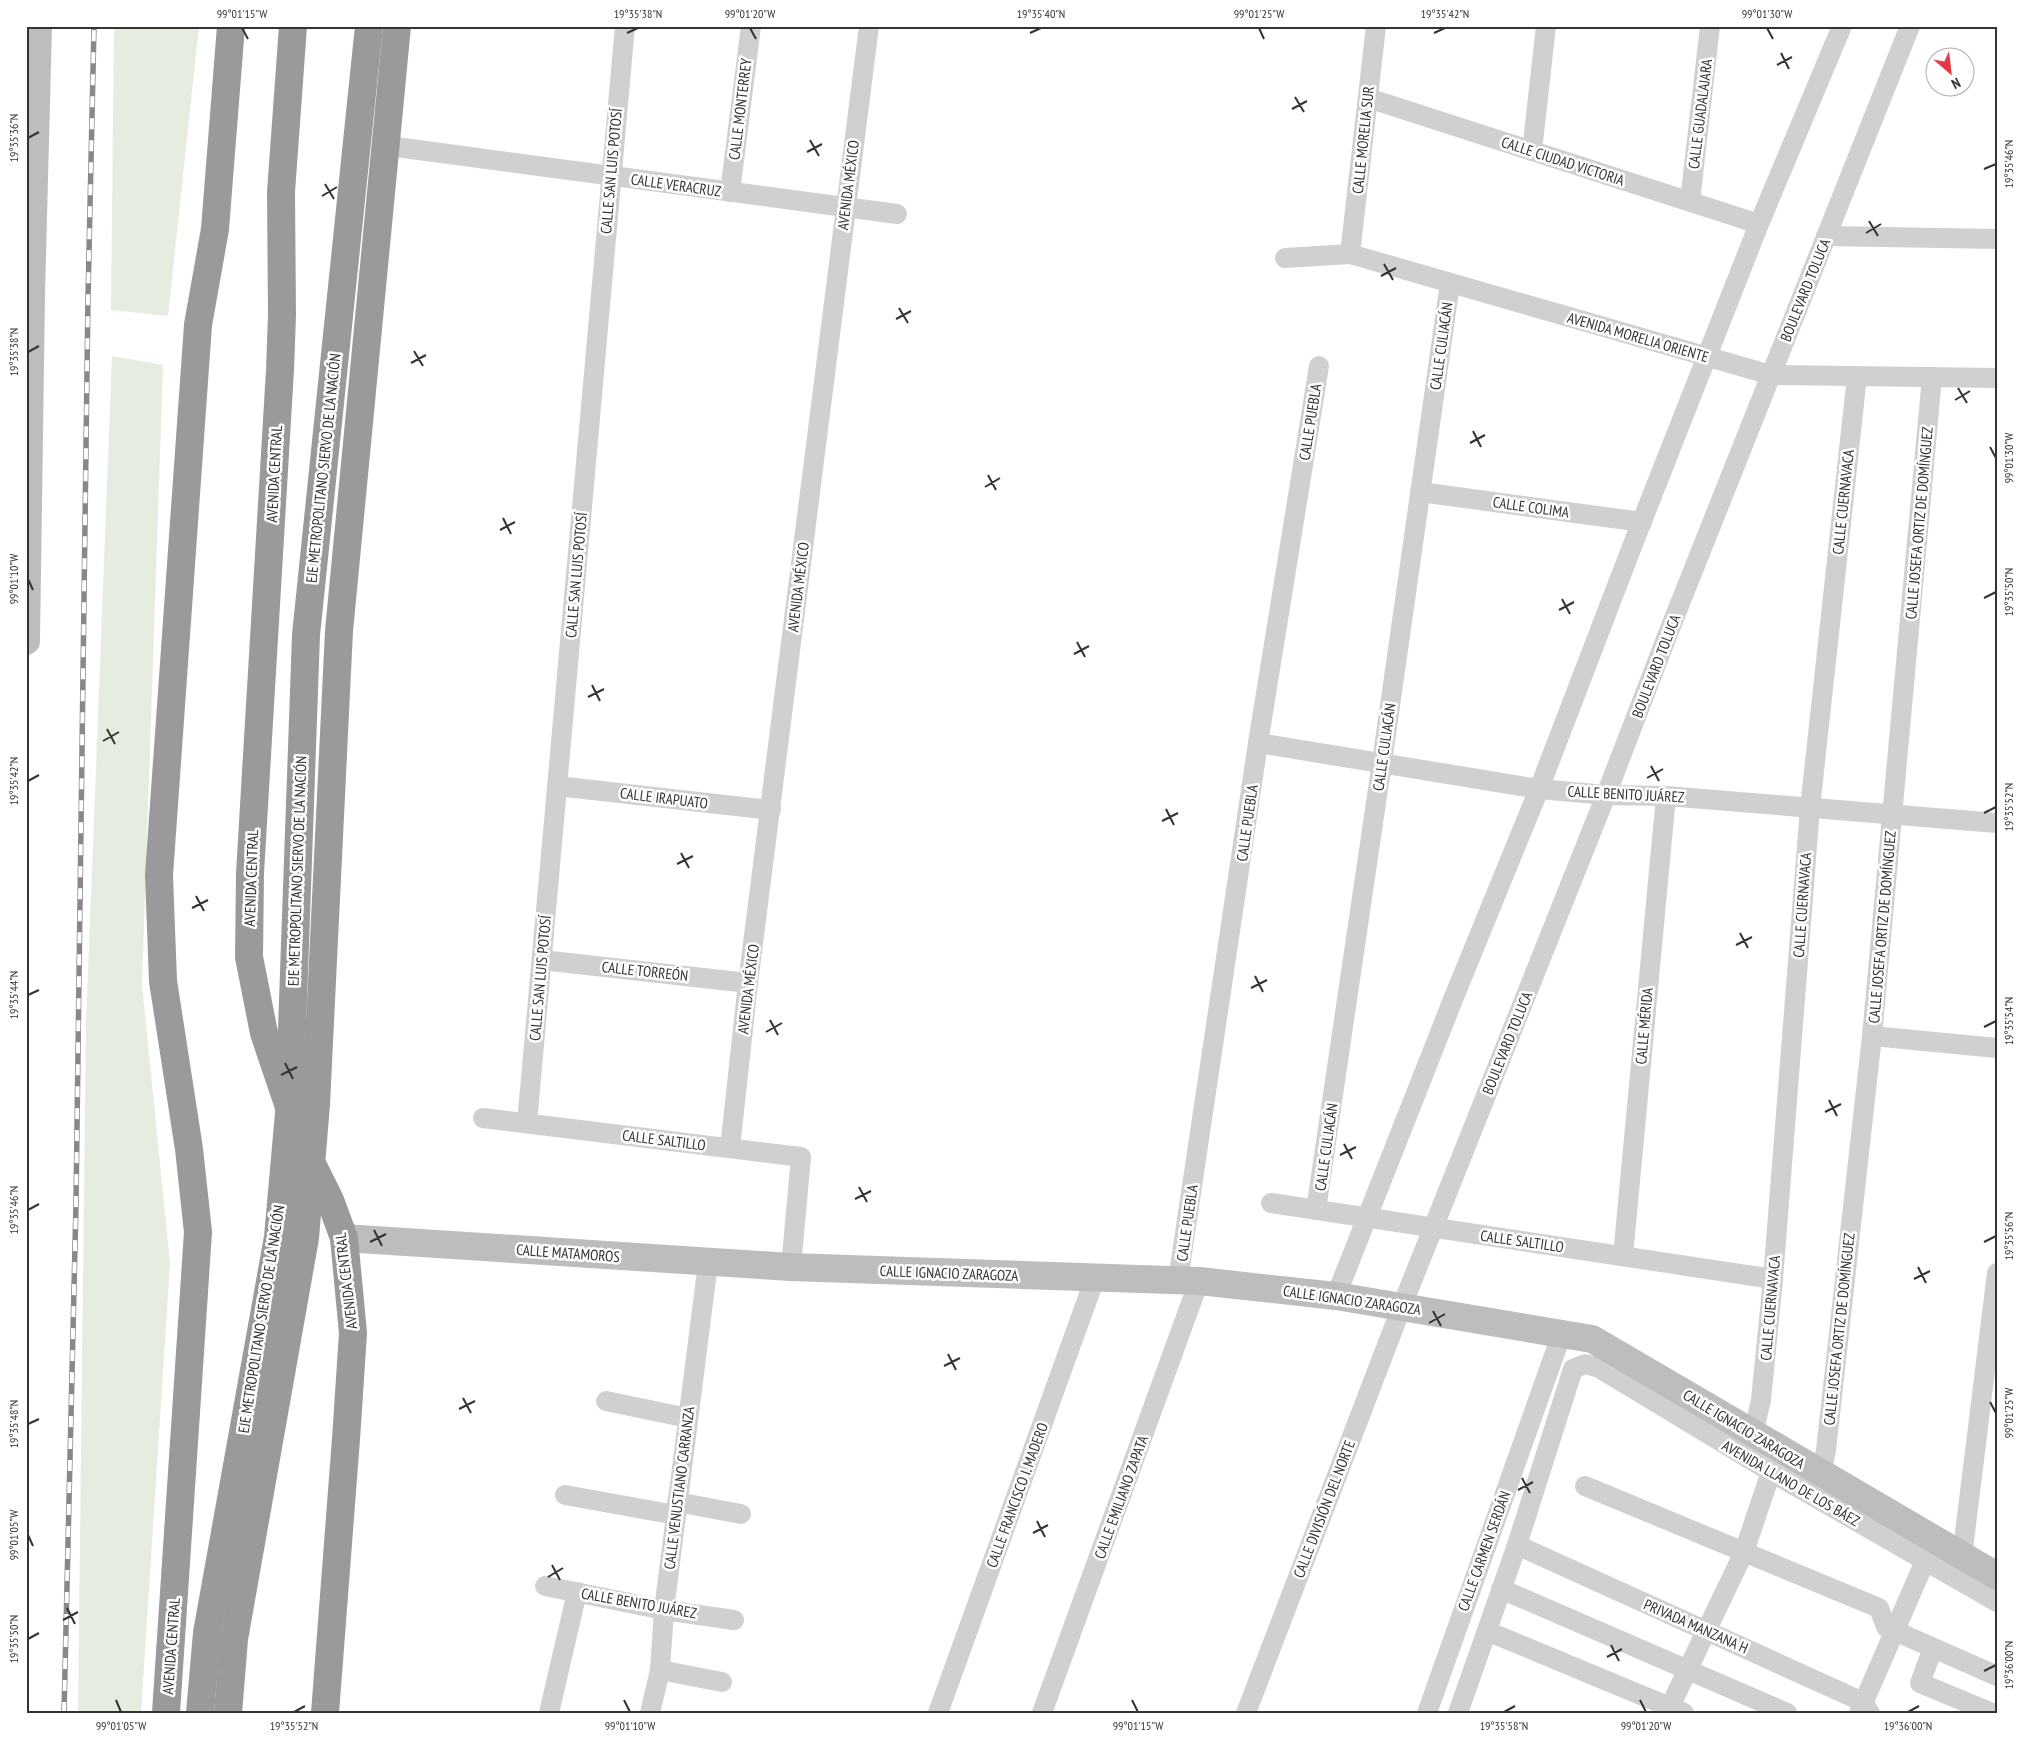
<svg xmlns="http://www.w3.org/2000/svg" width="2023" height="1739" font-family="'PT Sans Narrow',sans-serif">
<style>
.green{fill:#e6ecdf}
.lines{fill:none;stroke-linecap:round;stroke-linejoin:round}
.street{stroke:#d0d0d0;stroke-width:20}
.secondary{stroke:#bdbdbd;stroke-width:28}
.highway{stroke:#9a9a9a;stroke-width:28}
.rail-casing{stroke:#888;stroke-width:5.5}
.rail{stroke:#fff;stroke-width:4;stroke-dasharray:11;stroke-linecap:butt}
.highway-bridge{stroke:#9a9a9a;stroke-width:28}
.ticks{fill:none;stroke:#333;stroke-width:2}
.labels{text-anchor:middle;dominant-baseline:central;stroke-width:5;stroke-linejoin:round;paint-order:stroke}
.street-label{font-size:15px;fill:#333;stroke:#fff}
.neatline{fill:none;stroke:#333;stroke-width:2}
.ticks-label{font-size:12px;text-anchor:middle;fill:#333}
</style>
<rect width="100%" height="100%" fill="#fff"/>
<g class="green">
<path d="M114,26H199L168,316L111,310Z"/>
<path d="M112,356L163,365L142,985L170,1263L141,1713H78L86,1024Z"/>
</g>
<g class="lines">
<g class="street">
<path d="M1368,98L1759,224"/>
<path d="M396,147L897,214"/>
<path d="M1532,151L1546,26"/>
<path d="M730,192L751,26"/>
<path d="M1690,201L1710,26"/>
<path d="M1826,236L1997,239"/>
<path d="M1350,254L1376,26"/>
<path d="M1285,258L1350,254L1771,375L1997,378"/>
<path d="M1420,492L1642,522"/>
<path d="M1258,743L1539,789L1606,795L1666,796L1997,823"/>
<path d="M557,786L771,810"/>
<path d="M542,960L748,983"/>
<path d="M1872,1036L1997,1048"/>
<path d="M483,1118L801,1157L791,1267"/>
<path d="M527,1123L625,26"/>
<path d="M730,1148L748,983L869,26"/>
<path d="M1271,1203L1773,1279"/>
<path d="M1316,1210L1382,762L1450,283"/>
<path d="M1623,1256L1666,796"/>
<path d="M1178,1280L1258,743L1319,366"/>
<path d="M1336,1296L1454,997L1539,789L1633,544L1759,224L1842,26"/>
<path d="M606,1401L688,1418"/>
<path d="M1753,1434L1761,1400L1773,1279L1810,808L1857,376"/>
<path d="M1821,1475L1826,1450L1872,1036L1932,377"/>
<path d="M1585,1486L1879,1608L1886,1627L1997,1676"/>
<path d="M565,1495L676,1515"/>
<path d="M677,1502L741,1514"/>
<path d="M1517,1545L1863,1702L1870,1713"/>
<path d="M1962,1557L1997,1273"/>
<path d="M545,1586L664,1610L734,1620"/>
<path d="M1501,1589L1787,1713"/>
<path d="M1487,1631L1684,1713"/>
<path d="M1933,1648L1920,1683L1992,1713"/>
<path d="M660,1670L722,1682"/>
<path d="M549,1713L577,1592"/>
<path d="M650,1713L660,1670L664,1610L708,1263"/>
<path d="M938,1713L1095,1278"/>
<path d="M1042,1713L1199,1281"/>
<path d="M1246,1713L1402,1306L1606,795L1669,631L1910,26"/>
<path d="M1427,1713L1562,1333"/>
<path d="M1458,1713L1517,1545L1573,1369L1585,1364L1599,1368L1771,1472L1997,1602"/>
<path d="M1667,1713L1744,1552L1771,1472"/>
<path d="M1859,1713L1925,1561"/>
</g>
<g class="secondary">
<path d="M26,641L31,294L38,26"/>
<path d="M344,1238L791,1267L1199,1281L1336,1296L1592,1339L1997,1576"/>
</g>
<g class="highway">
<path d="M288,1104L264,1033L249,957L250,873L280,370L282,315L281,192L293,26"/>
<path d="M307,1154L330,1200L344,1238L353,1333L346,1439L325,1713"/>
<path d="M166,1713L198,1232L189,1149L163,981L159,875L198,325L215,229L231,26"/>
</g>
<defs>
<path id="rail" d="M64,1713L76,1204L88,297L94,26"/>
</defs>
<use href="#rail" class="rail-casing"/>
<use href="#rail" class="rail"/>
<g class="highway-bridge">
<path d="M200,1713L207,1633L278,1237L289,1113L306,635L369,26"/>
<path d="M228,1713L234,1639L305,1238L316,1104L339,631L397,26"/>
</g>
</g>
<path class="ticks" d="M242,28L248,39M750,28L756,39M1259,28L1264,39M1767,28L1773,39M627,33L638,28M1030,33L1041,28M1434,33L1445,28M1781,53L1789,69M1777,65L1792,57M1295,97L1304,112M1292,109L1307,101M28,138L39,132M810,140L819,156M807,152L822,144M1984,169L1996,164M325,184L334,199M322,196L337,187M1869,221L1878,236M1866,233L1881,224M1384,264L1393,280M1381,276L1396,268M899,308L908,323M896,319L911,311M414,351L423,366M28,352L39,346M411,363L426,355M1958,388L1967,403M1955,400L1970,391M1473,431L1481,447M1470,443L1485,435M1990,447L1996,458M988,475L996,490M985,487L1000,478M503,518L511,534M500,530L515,522M28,579L33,590M1984,598L1996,592M1562,599L1570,614M1559,610L1574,602M1077,642L1085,657M1074,654L1089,646M592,685L600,701M588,697L604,689M107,729L115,744M103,741L119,732M1651,766L1659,781M1647,778L1663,769M28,781L39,775M1166,809L1174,825M1984,813L1996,807M1162,821L1178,813M681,853L689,868M677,864L693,856M196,896L204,911M192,908L208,900M1740,933L1748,948M1736,945L1752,937M1255,976L1263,992M1251,988L1267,980M28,995L39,990M770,1020L778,1035M1984,1027L1996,1021M766,1032L782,1023M285,1063L293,1079M281,1075L297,1067M1829,1100L1837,1116M1825,1112L1841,1104M1344,1144L1352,1159M1340,1155L1356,1147M859,1187L867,1202M855,1199L871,1191M28,1210L39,1204M374,1230L382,1246M370,1242L386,1234M1984,1242L1996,1236M1918,1267L1926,1283M1914,1279L1930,1271M1433,1311L1441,1326M1429,1323L1445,1314M948,1354L956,1370M944,1366L960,1358M463,1398L471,1413M1990,1402L1996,1413M459,1409L475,1401M28,1424L39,1419M1522,1478L1530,1493M1518,1490L1533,1482M1037,1521L1045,1537M1033,1533L1048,1525M28,1535L33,1546M552,1565L560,1580M548,1577L563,1568M67,1608L75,1624M63,1620L78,1612M28,1639L39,1633M1611,1645L1619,1661M1607,1657L1622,1649M1984,1671L1996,1665M116,1700L121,1712M624,1700L630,1712M1132,1700L1138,1712M1640,1700L1646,1712M294,1712L305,1706M1504,1712L1515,1706M1908,1712L1919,1706"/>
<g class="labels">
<g class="street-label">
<text transform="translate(740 109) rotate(-83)">CALLE MONTERREY</text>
<text transform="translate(1700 114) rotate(-83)">CALLE GUADALAJARA</text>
<text transform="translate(1363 140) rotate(-84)">CALLE MORELIA SUR</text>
<text transform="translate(1563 161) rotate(18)">CALLE CIUDAD VICTORIA</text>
<text transform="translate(611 171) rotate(-85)">CALLE SAN LUIS POTOSÍ</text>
<text transform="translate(676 185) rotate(8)">CALLE VERACRUZ</text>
<text transform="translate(848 185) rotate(-83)">AVENIDA MÉXICO</text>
<text transform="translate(1805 290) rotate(-68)">BOULEVARD TOLUCA</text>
<text transform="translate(1638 337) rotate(16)">AVENIDA MORELIA ORIENTE</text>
<text transform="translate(1441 346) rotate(-82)">CALLE CULIACÁN</text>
<text transform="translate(1310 422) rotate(-81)">CALLE PUEBLA</text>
<text transform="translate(323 468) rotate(-84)">EJE METROPOLITANO SIERVO DE LA NACIÓN</text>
<text transform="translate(274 474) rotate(-87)">AVENIDA CENTRAL</text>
<text transform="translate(1843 502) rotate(-84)">CALLE CUERNAVACA</text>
<text transform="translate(1531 507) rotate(8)">CALLE COLIMA</text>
<text transform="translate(1919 523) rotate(-85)">CALLE JOSEFA ORTIZ DE DOMÍNGUEZ</text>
<text transform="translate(576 575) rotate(-85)">CALLE SAN LUIS POTOSÍ</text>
<text transform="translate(798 587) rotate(-83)">AVENIDA MÉXICO</text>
<text transform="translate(1656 666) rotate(-69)">BOULEVARD TOLUCA</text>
<text transform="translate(1384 747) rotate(-82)">CALLE CULIACÁN</text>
<text transform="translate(1626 794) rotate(3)">CALLE BENITO JUÁREZ</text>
<text transform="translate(664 798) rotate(7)">CALLE IRAPUATO</text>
<text transform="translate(1247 823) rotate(-82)">CALLE PUEBLA</text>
<text transform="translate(297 871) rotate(-88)">EJE METROPOLITANO SIERVO DE LA NACIÓN</text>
<text transform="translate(251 878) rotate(-88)">AVENIDA CENTRAL</text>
<text transform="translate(1802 905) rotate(-86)">CALLE CUERNAVACA</text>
<text transform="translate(1882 927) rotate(-85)">CALLE JOSEFA ORTIZ DE DOMÍNGUEZ</text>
<text transform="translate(645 971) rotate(6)">CALLE TORREÓN</text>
<text transform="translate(540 978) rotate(-85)">CALLE SAN LUIS POTOSÍ</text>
<text transform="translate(748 989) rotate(-83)">AVENIDA MÉXICO</text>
<text transform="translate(1644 1026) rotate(-85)">CALLE MÉRIDA</text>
<text transform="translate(1507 1043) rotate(-68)">BOULEVARD TOLUCA</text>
<text transform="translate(664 1140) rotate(7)">CALLE SALTILLO</text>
<text transform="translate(1326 1147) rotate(-82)">CALLE CULIACÁN</text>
<text transform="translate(1187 1223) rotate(-82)">CALLE PUEBLA</text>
<text transform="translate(1522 1241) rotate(8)">CALLE SALTILLO</text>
<text transform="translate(568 1253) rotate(4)">CALLE MATAMOROS</text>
<text transform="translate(949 1273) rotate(2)">CALLE IGNACIO ZARAGOZA</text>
<text transform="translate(346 1281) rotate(-97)">AVENIDA CENTRAL</text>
<text transform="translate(1352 1300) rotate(8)">CALLE IGNACIO ZARAGOZA</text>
<text transform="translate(1770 1308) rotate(-85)">CALLE CUERNAVACA</text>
<text transform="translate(261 1319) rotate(-81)">EJE METROPOLITANO SIERVO DE LA NACIÓN</text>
<text transform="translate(1839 1329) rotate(-84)">CALLE JOSEFA ORTIZ DE DOMÍNGUEZ</text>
<text transform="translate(1744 1429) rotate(31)">CALLE IGNACIO ZARAGOZA</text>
<text transform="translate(1791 1483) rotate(30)">AVENIDA LLANO DE LOS BÁEZ</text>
<text transform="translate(679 1488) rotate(-83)">CALLE VENUSTIANO CARRANZA</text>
<text transform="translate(1017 1495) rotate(-70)">CALLE FRANCISCO I. MADERO</text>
<text transform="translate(1121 1497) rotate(-70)">CALLE EMILIANO ZAPATA</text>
<text transform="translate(1324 1509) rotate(-69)">CALLE DIVISIÓN DEL NORTE</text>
<text transform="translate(1484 1551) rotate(-70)">CALLE CARMEN SERDÁN</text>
<text transform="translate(639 1603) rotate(10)">CALLE BENITO JUÁREZ</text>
<text transform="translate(1696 1626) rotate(24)">PRIVADA MANZANA H</text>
<text transform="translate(171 1646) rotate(-86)">AVENIDA CENTRAL</text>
</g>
</g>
<rect width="2023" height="1739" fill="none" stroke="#ffffff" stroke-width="55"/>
<g transform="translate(1950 72) rotate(152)"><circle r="24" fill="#ffffff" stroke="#adadad"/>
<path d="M0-4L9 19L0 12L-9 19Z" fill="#e63946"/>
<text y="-8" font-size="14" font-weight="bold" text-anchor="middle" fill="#333333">N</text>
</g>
<rect x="28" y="28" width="1968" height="1684" class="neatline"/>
<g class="ticks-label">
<text x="242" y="18">99°01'15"W</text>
<text x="638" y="18">19°35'38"N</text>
<text x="750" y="18">99°01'20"W</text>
<text x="1041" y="18">19°35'40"N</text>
<text x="1259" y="18">99°01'25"W</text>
<text x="1445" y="18">19°35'42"N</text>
<text x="1767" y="18">99°01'30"W</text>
<text transform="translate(14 138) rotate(-90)" y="4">19°35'36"N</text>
<text transform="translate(2009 164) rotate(-90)" y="4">19°35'46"N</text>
<text transform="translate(14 352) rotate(-90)" y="4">19°35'38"N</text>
<text transform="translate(2009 458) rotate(-90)" y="4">99°01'30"W</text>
<text transform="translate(14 579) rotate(-90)" y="4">99°01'10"W</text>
<text transform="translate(2009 592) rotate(-90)" y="4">19°35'50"N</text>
<text transform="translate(14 781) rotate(-90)" y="4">19°35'42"N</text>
<text transform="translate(2009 807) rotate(-90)" y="4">19°35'52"N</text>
<text transform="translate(14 995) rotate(-90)" y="4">19°35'44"N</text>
<text transform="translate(2009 1021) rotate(-90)" y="4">19°35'54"N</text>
<text transform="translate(14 1210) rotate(-90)" y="4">19°35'46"N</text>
<text transform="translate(2009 1236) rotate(-90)" y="4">19°35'56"N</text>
<text transform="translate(2009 1413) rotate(-90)" y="4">99°01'25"W</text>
<text transform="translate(14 1424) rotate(-90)" y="4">19°35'48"N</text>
<text transform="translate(14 1535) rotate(-90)" y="4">99°01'05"W</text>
<text transform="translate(14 1639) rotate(-90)" y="4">19°35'50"N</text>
<text transform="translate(2009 1665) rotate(-90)" y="4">19°36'00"N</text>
<text x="121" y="1730">99°01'05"W</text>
<text x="294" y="1730">19°35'52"N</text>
<text x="630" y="1730">99°01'10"W</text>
<text x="1138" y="1730">99°01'15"W</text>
<text x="1504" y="1730">19°35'58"N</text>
<text x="1646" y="1730">99°01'20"W</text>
<text x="1908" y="1730">19°36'00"N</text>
</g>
</svg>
